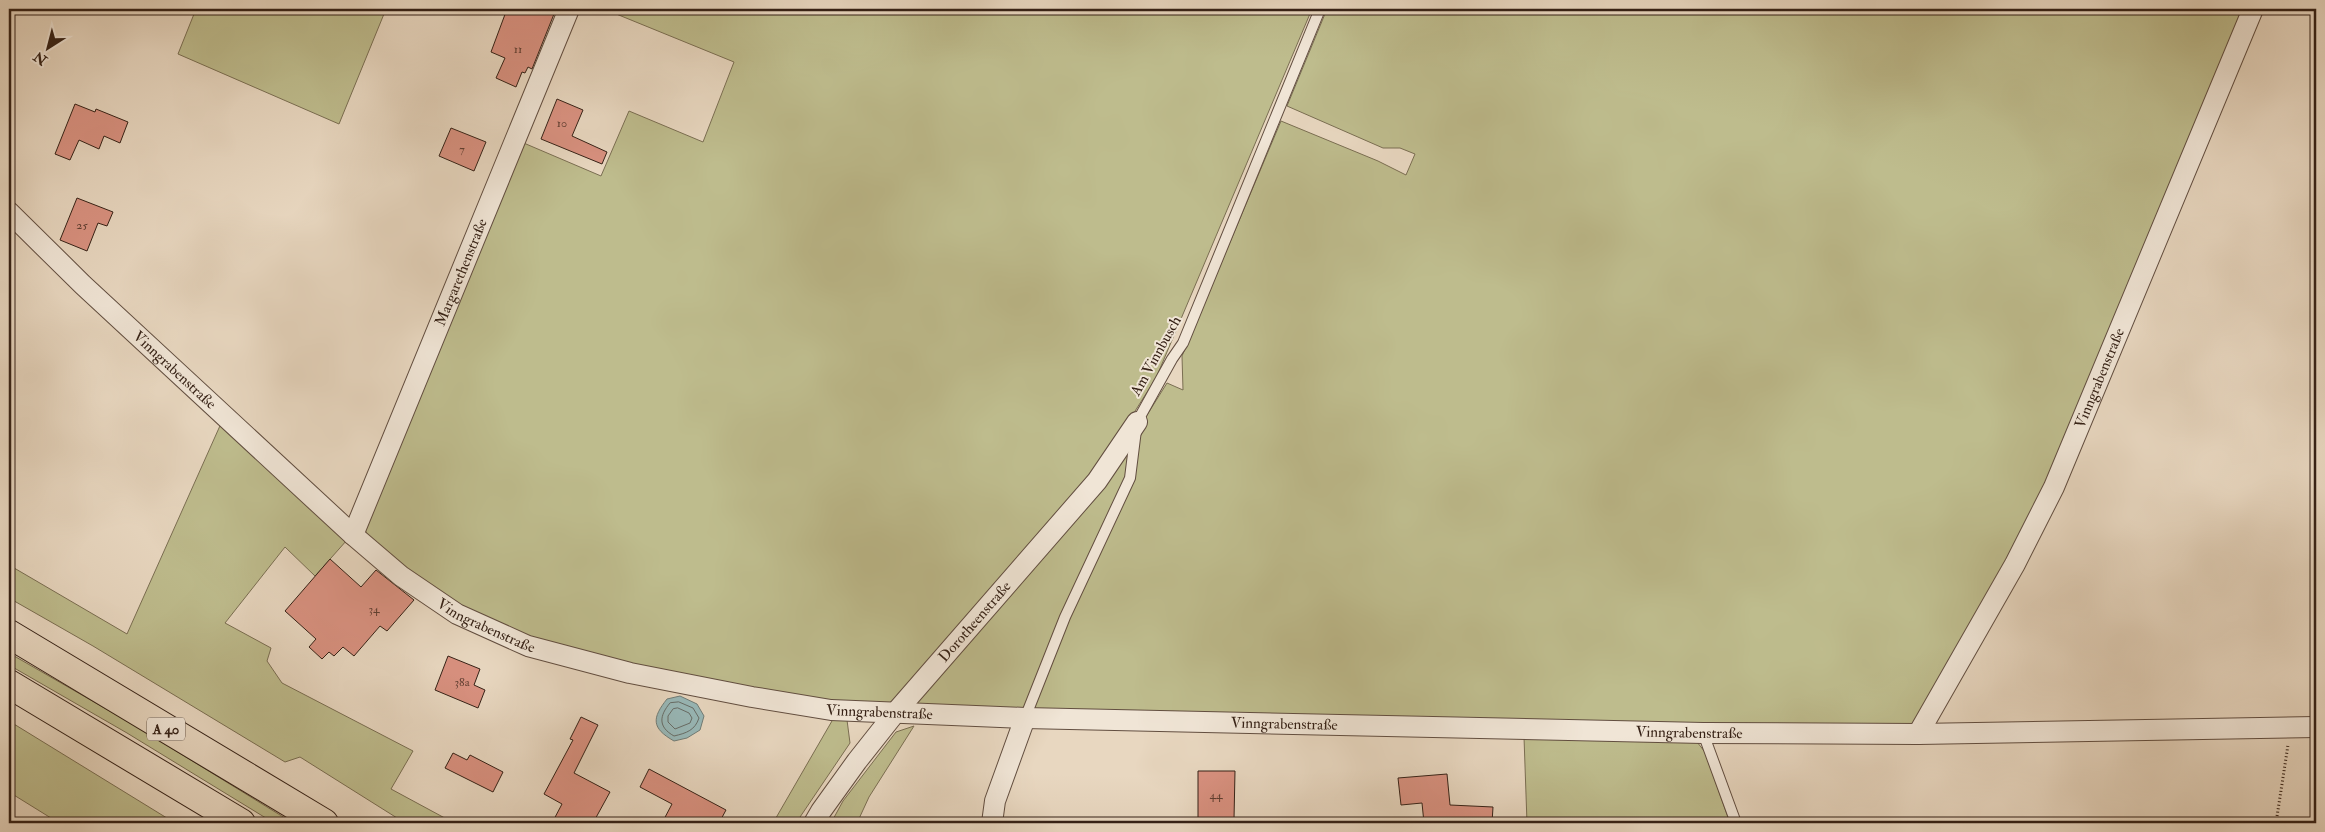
<svg xmlns="http://www.w3.org/2000/svg" width="2325" height="832" font-family="'IM FELL Double Pica',serif">
<style>
.green{fill:#bebc8d;stroke:#7a6e52}
.water{fill:#98b8b8;stroke:#707c77}
.lines{fill:none;stroke-linecap:round;stroke-linejoin:round}
.shore{stroke:#666c67;stroke-width:1}
.building{fill:#d99180;stroke:#352116}
.service-casing{stroke:#624e40;stroke-width:12}
.minor-casing{stroke:#624e40;stroke-width:22}
.motorway-casing{stroke:#352116;stroke-width:30}
.path{stroke:#352116;stroke-width:3;stroke-dasharray:1 2.5;stroke-linecap:butt}
.service{stroke:#f0e5d6;stroke-width:10}
.minor{stroke:#f0e5d6;stroke-width:20}
.motorway{stroke:#e8d7c0;stroke-width:28}
.labels{text-anchor:middle;dominant-baseline:central;stroke-width:4;stroke-linejoin:round;paint-order:stroke}
.number-label{font-size:12px;fill:#5e3d30}
.shield{fill:#f0e5d6;stroke:#6d5c50;stroke-width:1}
.shield-label{font-size:14px;font-weight:bold;fill:#352116}
.street-label{font-size:15px;fill:#352116;stroke:#f0e5d6}
</style>
<rect width="100%" height="100%" fill="#e8d7c0"/>
<filter id="stains"><feTurbulence type="fractalNoise" baseFrequency=".004" numOctaves="4"/><feColorMatrix values="0 0 0 0 .2 0 0 0 0 .09 0 0 0 0 .02 0 0 0 .5 -.17"/></filter>
<radialGradient id="worn" r=".72"><stop offset=".6" stop-color="#630" stop-opacity="0"/><stop offset="1" stop-color="#630" stop-opacity=".3"/></radialGradient>
<g class="green">
<path d="M196,9H386L339,124L178,54Z"/>
<path d="M604,9H1312L1156,378L1092,479L891,704L841,703L604,661L532,642L460,609L367,538L364,523L519,141L601,176L629,111L703,142L734,62Z"/>
<path d="M1327,9H2244L2047,490L1913,724L1902,727L915,708L914,699L1127,447L1167,383L1183,390L1182,356L1281,121L1378,161L1406,175L1415,154L1400,148H1383L1287,106Z"/>
<path d="M223,419L347,540L315,576L285,547L225,623L271,648L267,661L282,683L413,751L391,789L454,823H405L300,757L285,762L93,646L9,598V565L127,634Z"/>
<path d="M9,653L134,725L293,823H274L127,733L9,665Z"/>
<path d="M836,714L847,720L850,743L796,823H773Z"/>
<path d="M9,721L175,823H59L9,792Z"/>
<path d="M914,726L869,797L857,823H831L843,801L896,732Z"/>
<path d="M1524,737L1697,742L1705,752L1730,823H1527Z"/>
</g>
<path class="water" d="M680,696L697,704L704,716L700,730L687,738L674,741C651,728 652,718 667,699Z"/>
<g class="lines">
<g class="shore">
<path d="M679,702L693,708L699,718C695,730 687,733 674,736C658,727 659,716 670,703Z"/>
<path d="M678,708L689,713L692,718L690,723L675,729L668,722V716L673,709Z"/>
</g>
</g>
<g class="building">
<path d="M507,9H556L532,69L528,67L525,73L522,72L516,87L496,78L505,58L491,52Z"/>
<path d="M557,99L583,110L572,136L607,152L602,164L541,139Z"/>
<path d="M75,104L95,112L96,109L128,122L120,143L104,136L99,149L79,140L70,160L55,154Z"/>
<path d="M451,128L486,142L474,171L439,156Z"/>
<path d="M77,198L113,212L107,226L98,223L87,251L60,240Z"/>
<path d="M330,559L361,587L376,570L414,600L387,631L380,626L354,656L343,647L334,656L329,652L322,659L309,647L316,639L285,611Z"/>
<path d="M448,656L480,669L474,685L485,690L478,708L435,690Z"/>
<path d="M581,717L598,725L574,773L610,792L593,823H552L562,804L544,794L573,740L570,739Z"/>
<path d="M453,753L467,760L470,755L503,772L493,792L445,768Z"/>
<path d="M649,769L726,810L719,823H662L672,804L640,787Z"/>
<path d="M1198,771H1235L1234,819L1198,818Z"/>
<path d="M1447,774L1450,805L1493,807L1492,823H1424L1422,803L1401,805L1398,778Z"/>
</g>
<g class="lines">
<defs>
<g id="service">
<path d="M1025,718L1065,617L1130,478L1137,422L1172,359L1183,343L1320,9"/>
<path d="M1703,733L1736,823"/>
</g>
<g id="minor">
<path id="s1" d="M9,212L83,285L353,535L401,576L457,614L528,646L630,673L752,697L831,710L1025,718L1703,733L1918,734L2316,727"/>
<path id="s2" d="M353,535L569,9"/>
<path id="s3" d="M1918,734L2015,564L2054,487L2253,9"/>
<path id="s4" d="M814,823L821,811L857,761L895,713L1097,481L1137,422"/>
<path d="M992,823L995,801L1025,718"/>
</g>
<g id="motorway">
<path d="M9,634L324,823"/>
<path d="M9,684L241,823"/>
</g>
</defs>
<use href="#service" class="service-casing"/>
<use href="#minor" class="minor-casing"/>
<use href="#motorway" class="motorway-casing"/>
<path class="path" d="M2276,823L2288,745"/>
<use href="#service" class="service"/>
<use href="#minor" class="minor"/>
<use href="#motorway" class="motorway"/>
</g>
<g class="labels">
<g class="number-label">
<text x="518" y="49">11</text>
<text x="562" y="123">10</text>
<text x="462" y="149">7</text>
<text x="82" y="225">25</text>
<text x="374" y="609">34</text>
<text x="462" y="682">38a</text>
<text x="1216" y="795">44</text>
</g>
<rect class="shield" x="147" y="717.5" width="38" height="23" rx="4"/>
<g class="shield-label">
<text x="166" y="729">A 40</text>
</g>
<g class="street-label">
<text stroke="none"><textPath href="#s2" startOffset="284">Margarethenstraße</textPath></text>
<text transform="translate(1156 356) rotate(-61)">Am Vinnbusch</text>
<text stroke="none"><textPath href="#s1" startOffset="229">Vinngrabenstraße</textPath></text>
<text stroke="none"><textPath href="#s3" startOffset="400">Vinngrabenstraße</textPath></text>
<text stroke="none"><textPath href="#s4" startOffset="258">Dorotheenstraße</textPath></text>
<text stroke="none"><textPath href="#s1" startOffset="634">Vinngrabenstraße</textPath></text>
<text stroke="none"><textPath href="#s1" startOffset="1039">Vinngrabenstraße</textPath></text>
<text stroke="none"><textPath href="#s1" startOffset="1444">Vinngrabenstraße</textPath></text>
<text stroke="none"><textPath href="#s1" startOffset="1849">Vinngrabenstraße</textPath></text>
</g>
</g>
<rect width="2325" height="832" fill="none" stroke="#e8d7c0" stroke-width="30"/>
<rect x="10" y="10" width="2305" height="812" fill="none" stroke="#352116" stroke-width="2.5"/>
<rect x="15" y="15" width="2295" height="802" fill="none" stroke="#352116"/>
<g transform="translate(48 48) rotate(216)" stroke="#f0e5d6" stroke-width="4" paint-order="stroke">
<path d="M0-4L9 19L0 12L-9 19Z" fill="#352116"/>
<text y="-8" font-size="14" font-weight="bold" text-anchor="middle" fill="#352116">N</text>
</g>
<rect width="100%" height="100%" filter="url(#stains)"/>
<rect width="100%" height="100%" fill="url(#worn)"/>
</svg>
